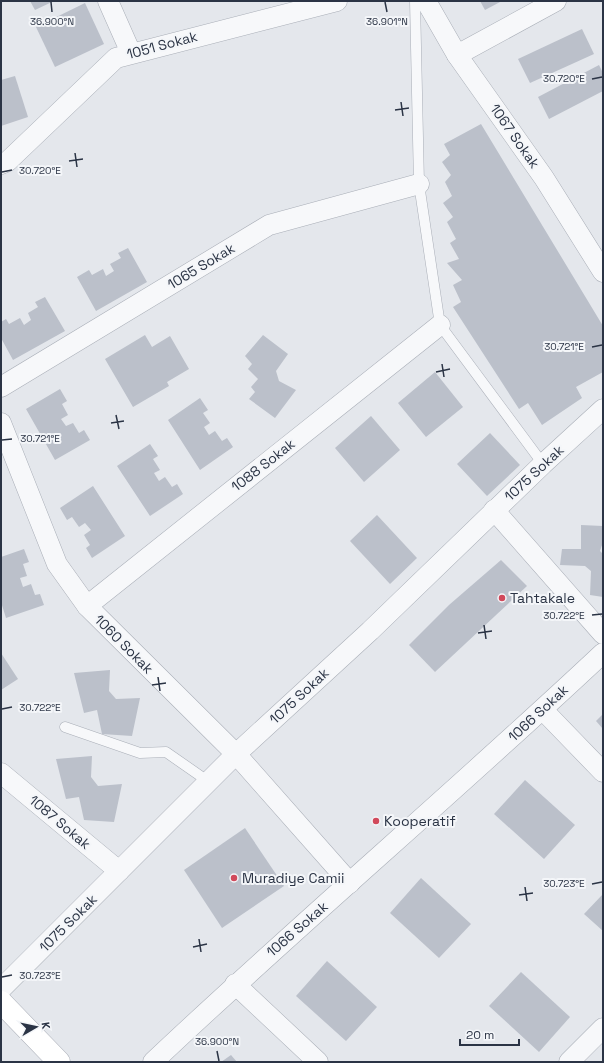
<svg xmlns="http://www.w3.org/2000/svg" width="604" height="1063" font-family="'Space Grotesk',sans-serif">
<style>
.building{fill:#bbc0ca}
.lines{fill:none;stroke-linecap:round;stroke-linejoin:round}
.lane-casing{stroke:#a9aeb7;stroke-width:11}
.street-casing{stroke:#a9aeb7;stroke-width:21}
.secondary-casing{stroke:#a9aeb7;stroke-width:23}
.lane{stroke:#f7f8fa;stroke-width:10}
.street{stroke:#f7f8fa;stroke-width:20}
.secondary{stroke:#fff;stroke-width:22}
.ticks{fill:none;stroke:#2b3445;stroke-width:1.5}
.poi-dot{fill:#d1495b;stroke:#f4f6f9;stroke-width:1.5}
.labels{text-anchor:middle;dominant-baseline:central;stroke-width:4;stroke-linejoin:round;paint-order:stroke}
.street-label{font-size:14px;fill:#2b3445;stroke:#f4f6f9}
.poi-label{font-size:14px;fill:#2b3445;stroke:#f4f6f9;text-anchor:start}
.ticks-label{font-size:10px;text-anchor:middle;fill:#2b3445;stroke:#f4f6f9;stroke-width:4;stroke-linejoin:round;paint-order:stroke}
</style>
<rect width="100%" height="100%" fill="#e4e7ec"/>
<g class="building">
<path d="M30,1H54L35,10Z"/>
<path d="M480,1H502L485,10Z"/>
<path d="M85,3L104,44L55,67L36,27Z"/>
<path d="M582,29L594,54L530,83L518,59Z"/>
<path d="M599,65L603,73V91L549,119L538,97Z"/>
<path d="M15,76L28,117L1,126V80Z"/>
<path d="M481,124L603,326V372L576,387L582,398L542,425L528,403L519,409L453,307L461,302L453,285L462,280L447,263L459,259L450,243L456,239L447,222L453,217L443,203L452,196L445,182L451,175L442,162L450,155L444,144Z"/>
<path d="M128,248L147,282L96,311L77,277L89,270L92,275L103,269L106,276L114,271L110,264L121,258L118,253Z"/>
<path d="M45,297L65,331L13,360L1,338V322L6,319L9,324L20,318L24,325L31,320L28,313L38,307L35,302Z"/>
<path d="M145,335L152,347L170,336L189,369L167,382L169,386L133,407L105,359Z"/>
<path d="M263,335L288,354L276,371L279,381L296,390L275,418L249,399L255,392L251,387L258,379L248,369L252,364L245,356Z"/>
<path d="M435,372L463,407L426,437L398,403Z"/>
<path d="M60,389L67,401L62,404L68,415L61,419L66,426L73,423L79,433L84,430L90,440L55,460L26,409Z"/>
<path d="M200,398L208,410L203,413L210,423L204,427L209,435L215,431L222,441L227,438L233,447L200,470L168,420Z"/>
<path d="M371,416L400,450L364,482L335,448Z"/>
<path d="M490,433L520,465L487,496L457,464Z"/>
<path d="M150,444L158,456L153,459L160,470L154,473L159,481L165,477L172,487L177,484L183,494L150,516L117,466Z"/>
<path d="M93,486L125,536L92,558L86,548L90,545L84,535L91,530L85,523L79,527L72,517L67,520L60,508Z"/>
<path d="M377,515L417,558L390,584L350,541Z"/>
<path d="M581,525L603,526V542L600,551L603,554V597L590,595L591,571L585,566L560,565L562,549H581Z"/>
<path d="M24,549L29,562L23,564L27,576L20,578L23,587L31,584L35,595L40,594L44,605L6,618L1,602V557Z"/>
<path d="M501,560L527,586L435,672L409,645L449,605Z"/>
<path d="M1,653L18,679L1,690Z"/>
<path d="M110,670L109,691L116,699L140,698L132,736L102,734L97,710L84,713L74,673Z"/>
<path d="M603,714V729L596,721Z"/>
<path d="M92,756L91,777L98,786L122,784L114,822L84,820L79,797L66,799L56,759Z"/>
<path d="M525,780L575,825L544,859L494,814Z"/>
<path d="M245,828L284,886L222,928L184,870Z"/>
<path d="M421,878L471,924L439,958L390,913Z"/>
<path d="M603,894V931L584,914Z"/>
<path d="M327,961L377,1007L346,1041L296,996Z"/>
<path d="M521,972L570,1017L539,1052L489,1006Z"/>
<path d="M231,1055L237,1062H221Z"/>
</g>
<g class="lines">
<defs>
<g id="lane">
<path d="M415,1L419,184L440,325L543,464"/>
<path d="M65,727L140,753L166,752L209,782"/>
</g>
<g id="street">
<path d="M108,1L131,53"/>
<path d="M426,1L457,55L544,178L603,272"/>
<path d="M457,55L556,1"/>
<path d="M1,164L8,161L116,58L337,1"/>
<path d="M1,387L269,225L419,184"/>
<path d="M1,423L57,564L87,606L236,754L350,883"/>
<path d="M494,510L603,634"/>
<path d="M87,606L440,325"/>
<path d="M543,710L603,772"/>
<path d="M1,773L119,871"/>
<path d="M235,984L318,1062"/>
<path d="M1,989L236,754L370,631L543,464L603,409"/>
<path d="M153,1062C300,923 455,792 603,653"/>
<path d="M569,1062L603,1028"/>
</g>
<path id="secondary" d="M1,1002L59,1062"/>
</defs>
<use href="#lane" class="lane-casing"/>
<use href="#street" class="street-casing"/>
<use href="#secondary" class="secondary-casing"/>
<use href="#lane" class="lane"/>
<use href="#street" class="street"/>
<use href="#secondary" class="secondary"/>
</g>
<path class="ticks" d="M51,2L52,12M385,2L387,12M592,79L602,77M401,102L403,116M395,110L409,108M75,153L77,167M69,161L83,159M2,172L12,170M592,347L602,345M442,364L444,377M436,372L450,369M116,415L119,429M111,423L124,421M2,440L12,439M592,615L602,614M484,625L486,639M478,633L492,631M158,677L160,691M152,685L166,683M2,709L12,707M592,884L602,882M525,887L527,901M519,895L533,893M199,939L201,952M193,947L207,944M2,977L12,975M217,1051L219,1061"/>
<g class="poi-dot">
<circle cx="502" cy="598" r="4"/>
<circle cx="376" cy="821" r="4"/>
<circle cx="234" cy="878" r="4"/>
</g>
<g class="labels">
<g class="street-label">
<text transform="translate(162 45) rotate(-15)">1051 Sokak</text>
<text transform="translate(515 136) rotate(55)">1067 Sokak</text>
<text transform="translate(201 266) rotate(-31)">1065 Sokak</text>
<text transform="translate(263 465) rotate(-38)">1088 Sokak</text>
<text transform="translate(534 473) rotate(-43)">1075 Sokak</text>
<text transform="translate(124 644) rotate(45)">1060 Sokak</text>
<text transform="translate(299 696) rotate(-43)">1075 Sokak</text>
<text transform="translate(538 713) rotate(-43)">1066 Sokak</text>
<text transform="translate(60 822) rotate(40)">1087 Sokak</text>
<text transform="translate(68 923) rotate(-45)">1075 Sokak</text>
<text transform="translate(297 929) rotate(-41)">1066 Sokak</text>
</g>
<g class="poi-label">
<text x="510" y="598">Tahtakale</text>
<text x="384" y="821">Kooperatif</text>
<text x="242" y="878">Muradiye Camii</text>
</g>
</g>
<g class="ticks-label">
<text x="52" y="25">36.900°N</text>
<text x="387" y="25">36.901°N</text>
<text x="564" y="82">30.720°E</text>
<text x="40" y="174">30.720°E</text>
<text x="564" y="350">30.721°E</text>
<text x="40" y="442">30.721°E</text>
<text x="564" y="619">30.722°E</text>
<text x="40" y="711">30.722°E</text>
<text x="564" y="887">30.723°E</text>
<text x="40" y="979">30.723°E</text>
<text x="217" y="1045">36.900°N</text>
</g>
<rect width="604" height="1063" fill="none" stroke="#2b3445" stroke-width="4"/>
<g transform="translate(36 1027) rotate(81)" stroke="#f4f6f9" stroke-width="3" paint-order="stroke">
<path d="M0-3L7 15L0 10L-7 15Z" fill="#2b3445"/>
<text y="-6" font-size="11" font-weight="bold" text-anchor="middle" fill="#2b3445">K</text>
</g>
<path d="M460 1039v6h59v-6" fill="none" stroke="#2b3445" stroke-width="2"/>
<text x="466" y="1039" font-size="12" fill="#2b3445" stroke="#f4f6f9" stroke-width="3" paint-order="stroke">20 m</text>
</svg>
